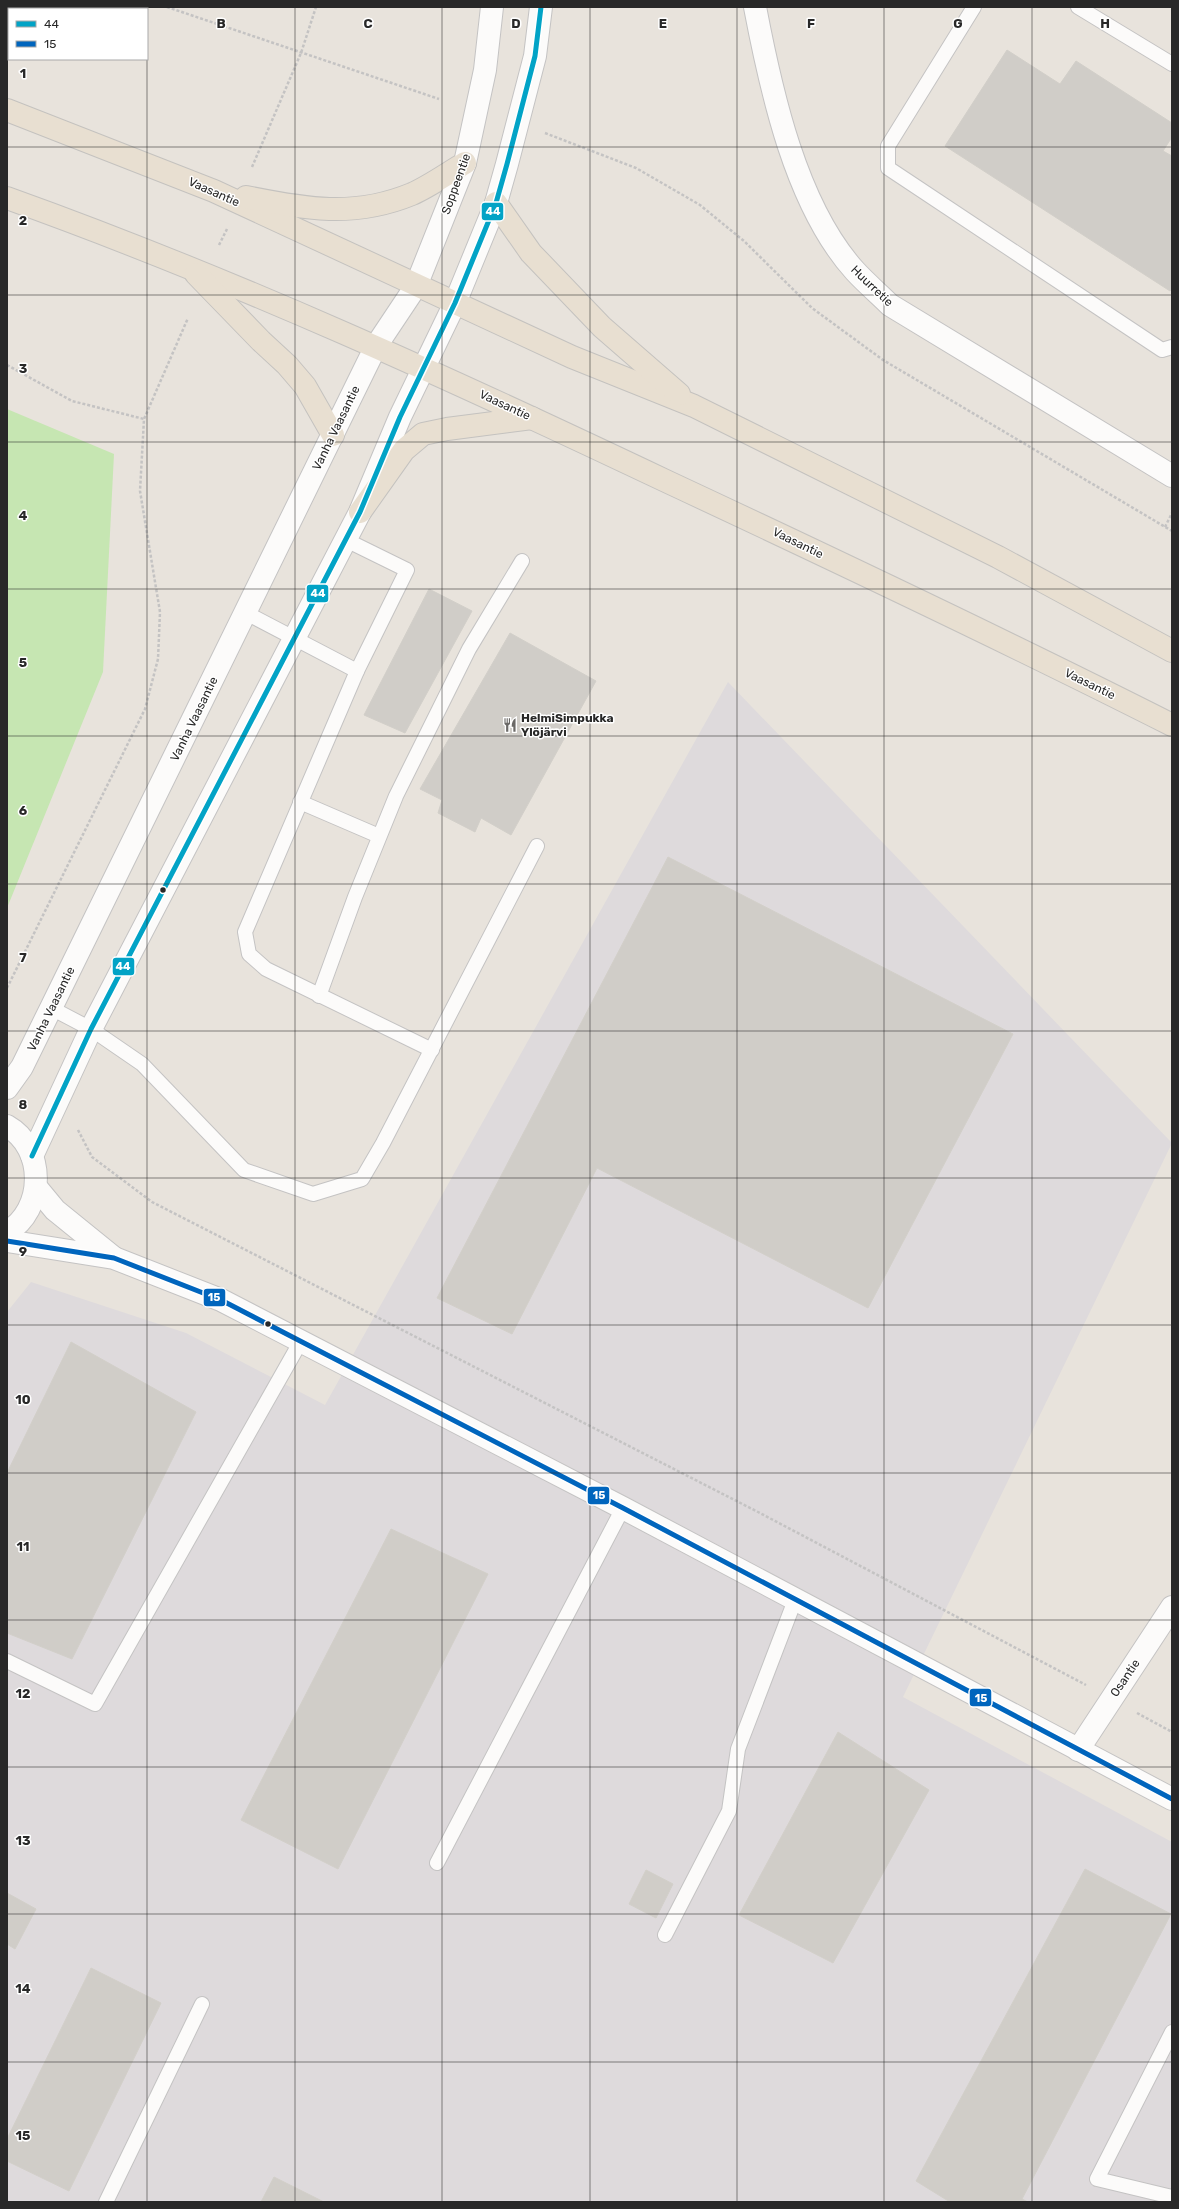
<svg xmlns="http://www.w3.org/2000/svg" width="1179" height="2209" font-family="Rubik,sans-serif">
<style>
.industrial{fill:#dedadc}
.green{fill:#c6e6b2}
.building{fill:#d0cdc8;stroke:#d2cfc9}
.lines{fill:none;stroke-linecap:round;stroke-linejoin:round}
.service-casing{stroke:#c4c3c3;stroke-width:16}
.minor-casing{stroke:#c4c3c3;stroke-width:24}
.secondary-casing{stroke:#c4c3c3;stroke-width:24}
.trunk-casing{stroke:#c4c2bf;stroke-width:24}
.path{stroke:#c4c3c3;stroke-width:2.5;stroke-dasharray:3 2;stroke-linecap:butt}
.service{stroke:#fcfbfa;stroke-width:14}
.minor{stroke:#fcfbfa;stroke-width:22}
.secondary{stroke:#fcfbfa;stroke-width:22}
.trunk{stroke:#e8dfd1;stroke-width:22}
.bus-1-casing{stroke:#fff;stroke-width:8}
.bus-2-casing{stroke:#fff;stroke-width:8}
.bus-1{stroke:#02a3c6;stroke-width:5}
.bus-2{stroke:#0065bd;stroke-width:5}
.grid{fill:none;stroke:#282828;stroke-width:1;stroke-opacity:0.55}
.bus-dot{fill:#282828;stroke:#fff;stroke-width:1.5}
.labels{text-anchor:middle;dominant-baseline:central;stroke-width:3;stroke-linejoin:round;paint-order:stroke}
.street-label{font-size:12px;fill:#282828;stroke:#fff}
.poi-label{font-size:12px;font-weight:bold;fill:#282828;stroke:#fff;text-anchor:start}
.grid-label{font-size:13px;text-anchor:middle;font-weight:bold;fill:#282828;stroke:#fff;stroke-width:3;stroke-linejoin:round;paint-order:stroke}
.line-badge{stroke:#fff;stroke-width:1.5}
.badge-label{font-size:11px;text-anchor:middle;font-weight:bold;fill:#fff}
</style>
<rect width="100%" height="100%" fill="#e8e3dc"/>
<path class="industrial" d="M728,682L1172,1143L903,1697L1172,1842V2202H7V1312L31,1282L186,1333L325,1405Z"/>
<path class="green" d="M7,409L114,454L103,672L7,908Z"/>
<g class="building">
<path d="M1007,50L1060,84L1076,61L1172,123V137L1163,151L1172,156V288L1170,291L945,146Z"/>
<path d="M429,589L472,611L405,733L364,715Z"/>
<path d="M510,633L596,681L511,835L481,818L475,832L438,813L442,800L420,789Z"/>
<path d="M668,857L1013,1034L868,1308L597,1168L512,1334L437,1298Z"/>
<path d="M71,1342L196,1412L72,1659L7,1633V1473Z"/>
<path d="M391,1529L488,1574L338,1869L241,1820Z"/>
<path d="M838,1732L929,1790L833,1963L739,1915Z"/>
<path d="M1085,1869L1171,1914L1022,2199L1028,2202H950L916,2181Z"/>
<path d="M646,1870L673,1884L656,1918L629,1904Z"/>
<path d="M7,1893L36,1909L15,1949L7,1944Z"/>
<path d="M91,1968L161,2003L69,2191L7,2161V2139Z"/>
<path d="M274,2177L324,2202H261Z"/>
</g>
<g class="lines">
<defs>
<g id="service">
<path d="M974,7L888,146V168L1162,350L1172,347"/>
<path d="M1078,7L1172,64"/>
<path d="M346,540L407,570L357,671L245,932L249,954L266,969L432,1050"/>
<path d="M246,613L357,671"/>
<path d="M300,802L379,836"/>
<path d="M319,996L355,897L396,796L469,649L522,561"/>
<path d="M51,1008L91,1029L142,1064L244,1170L313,1194L362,1179L383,1143L537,846"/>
<path d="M7,1661L95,1704L301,1341"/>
<path d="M437,1863L623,1508"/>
<path d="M665,1935L729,1811L738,1749L795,1600"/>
<path d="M1172,2032L1097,2179L1172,2197"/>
<path d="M106,2202L202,2004"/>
</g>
<g id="minor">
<path d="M755,7C771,91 796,206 855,271C866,283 879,294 890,305L1172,476"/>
<path d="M1078,1750L1172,1607"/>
</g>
<g id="secondary">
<path d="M7,1088L22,1067L51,1008L376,346L416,286L465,163L485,70L492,7"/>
<path d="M7,1126C46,1148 45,1210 7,1232"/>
<path d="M32,1156L91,1029L360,512L400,417L455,303L496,203L507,164L535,56L541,7"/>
<path d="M36,1187L55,1210L113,1257"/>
<path d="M7,1241L114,1258L221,1300L623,1508L1172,1799"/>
</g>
<g id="trunk">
<path d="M7,110L214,191L572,357L694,406L998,557L1172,651"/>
<path d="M246,197C305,209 354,218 412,194C430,186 448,173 465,163"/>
<path d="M7,198C233,279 451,379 668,482C837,561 1006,641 1172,725"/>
<path d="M496,203L531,253L602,327L679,394"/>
<path d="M196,274L261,341L287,365L305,386L333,435"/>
<path d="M360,512L404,450L423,434L447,429L532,418"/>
</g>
</defs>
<use href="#service" class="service-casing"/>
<use href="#minor" class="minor-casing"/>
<use href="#secondary" class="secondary-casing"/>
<use href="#trunk" class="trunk-casing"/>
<g class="path">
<path d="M167,7L439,99"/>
<path d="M545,133L636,168L700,205L744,241L812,308L883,360L1172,531"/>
<path d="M252,167L301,53L316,7"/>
<path d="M219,245L227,229"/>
<path d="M7,365L72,401L144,419"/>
<path d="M1165,527L1172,513"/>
<path d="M7,988L145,709L158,659L160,612L140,491L144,419L188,318"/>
<path d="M78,1130L92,1157L152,1202L758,1512L1086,1685"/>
<path d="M1137,1713L1172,1732"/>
</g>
<use href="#service" class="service"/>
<use href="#minor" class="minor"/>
<use href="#secondary" class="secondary"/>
<use href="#trunk" class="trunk"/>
<defs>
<path id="bus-1" d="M32,1156L91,1029L360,512L400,417L455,303L496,203L507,164L535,56L541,7"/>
<path id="bus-2" d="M7,1241L114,1258L221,1300L623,1508L1172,1799"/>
</defs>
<use href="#bus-1" class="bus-1-casing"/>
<use href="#bus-2" class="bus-2-casing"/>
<use href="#bus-1" class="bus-1"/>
<use href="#bus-2" class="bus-2"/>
</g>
<path class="grid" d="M147,7V2202M295,7V2202M442,7V2202M590,7V2202M737,7V2202M884,7V2202M1032,7V2202M7,147H1172M7,295H1172M7,442H1172M7,589H1172M7,736H1172M7,884H1172M7,1031H1172M7,1178H1172M7,1325H1172M7,1473H1172M7,1620H1172M7,1767H1172M7,1914H1172M7,2062H1172"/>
<defs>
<symbol id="restaurant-bare" viewBox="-9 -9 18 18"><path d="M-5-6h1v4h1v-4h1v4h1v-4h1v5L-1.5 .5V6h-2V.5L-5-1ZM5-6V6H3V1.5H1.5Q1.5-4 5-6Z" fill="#6b6967" stroke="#fff" stroke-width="2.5" paint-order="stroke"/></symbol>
</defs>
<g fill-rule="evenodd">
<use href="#restaurant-bare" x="500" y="715" width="20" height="20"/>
</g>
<g class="bus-dot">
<circle cx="163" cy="890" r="3.5"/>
<circle cx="268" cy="1324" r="3.5"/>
</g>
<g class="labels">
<g class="street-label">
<text transform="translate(456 184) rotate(-70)">Soppeentie</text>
<text transform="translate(214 192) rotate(24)">Vaasantie</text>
<text transform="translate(872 286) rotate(44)">Huurretie</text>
<text transform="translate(505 405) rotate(25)">Vaasantie</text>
<text transform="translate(336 428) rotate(-64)">Vanha Vaasantie</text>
<text transform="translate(798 543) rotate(26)">Vaasantie</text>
<text transform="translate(1090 684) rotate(26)">Vaasantie</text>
<text transform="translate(194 719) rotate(-64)">Vanha Vaasantie</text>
<text transform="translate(51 1009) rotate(-64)">Vanha Vaasantie</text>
<text transform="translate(1125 1678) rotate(-56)">Osantie</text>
</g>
<g class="poi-label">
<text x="521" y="718">HelmiSimpukka<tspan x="521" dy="14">Ylöjärvi</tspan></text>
</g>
</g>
<g class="grid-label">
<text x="221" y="28">B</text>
<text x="368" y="28">C</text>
<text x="516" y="28">D</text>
<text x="663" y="28">E</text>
<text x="811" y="28">F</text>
<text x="958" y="28">G</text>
<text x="1105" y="28">H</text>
<text x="23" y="78">1</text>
<text x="23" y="225">2</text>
<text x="23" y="373">3</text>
<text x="23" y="520">4</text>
<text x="23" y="667">5</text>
<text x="23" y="815">6</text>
<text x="23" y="962">7</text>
<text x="23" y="1109">8</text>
<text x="23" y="1256">9</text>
<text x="23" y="1404">10</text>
<text x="23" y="1551">11</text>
<text x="23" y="1698">12</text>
<text x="23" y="1845">13</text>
<text x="23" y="1993">14</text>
<text x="23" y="2140">15</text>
</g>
<g class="line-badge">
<rect x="481" y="202" width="23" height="19" rx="4" fill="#02a3c6"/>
<rect x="306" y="584" width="23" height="19" rx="4" fill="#02a3c6"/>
<rect x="112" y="957" width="23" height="19" rx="4" fill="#02a3c6"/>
<rect x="203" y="1288" width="23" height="19" rx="4" fill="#0065bd"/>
<rect x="587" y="1486" width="23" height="19" rx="4" fill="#0065bd"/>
<rect x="969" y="1688" width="23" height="19" rx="4" fill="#0065bd"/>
</g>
<g class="badge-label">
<text x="493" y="215">44</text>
<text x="318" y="597">44</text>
<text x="123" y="970">44</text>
<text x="214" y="1301">15</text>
<text x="599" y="1499">15</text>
<text x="981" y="1702">15</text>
</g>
<rect width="1179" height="2209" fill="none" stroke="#282828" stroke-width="16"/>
<rect x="8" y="8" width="140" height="52" fill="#ffffff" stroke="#a9a9a9"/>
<rect x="16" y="21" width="20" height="6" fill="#02a3c6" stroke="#a9a9a9"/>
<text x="44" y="28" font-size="12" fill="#282828">44</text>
<rect x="16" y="41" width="20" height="6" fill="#0065bd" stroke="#a9a9a9"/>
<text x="44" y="48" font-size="12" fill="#282828">15</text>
</svg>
